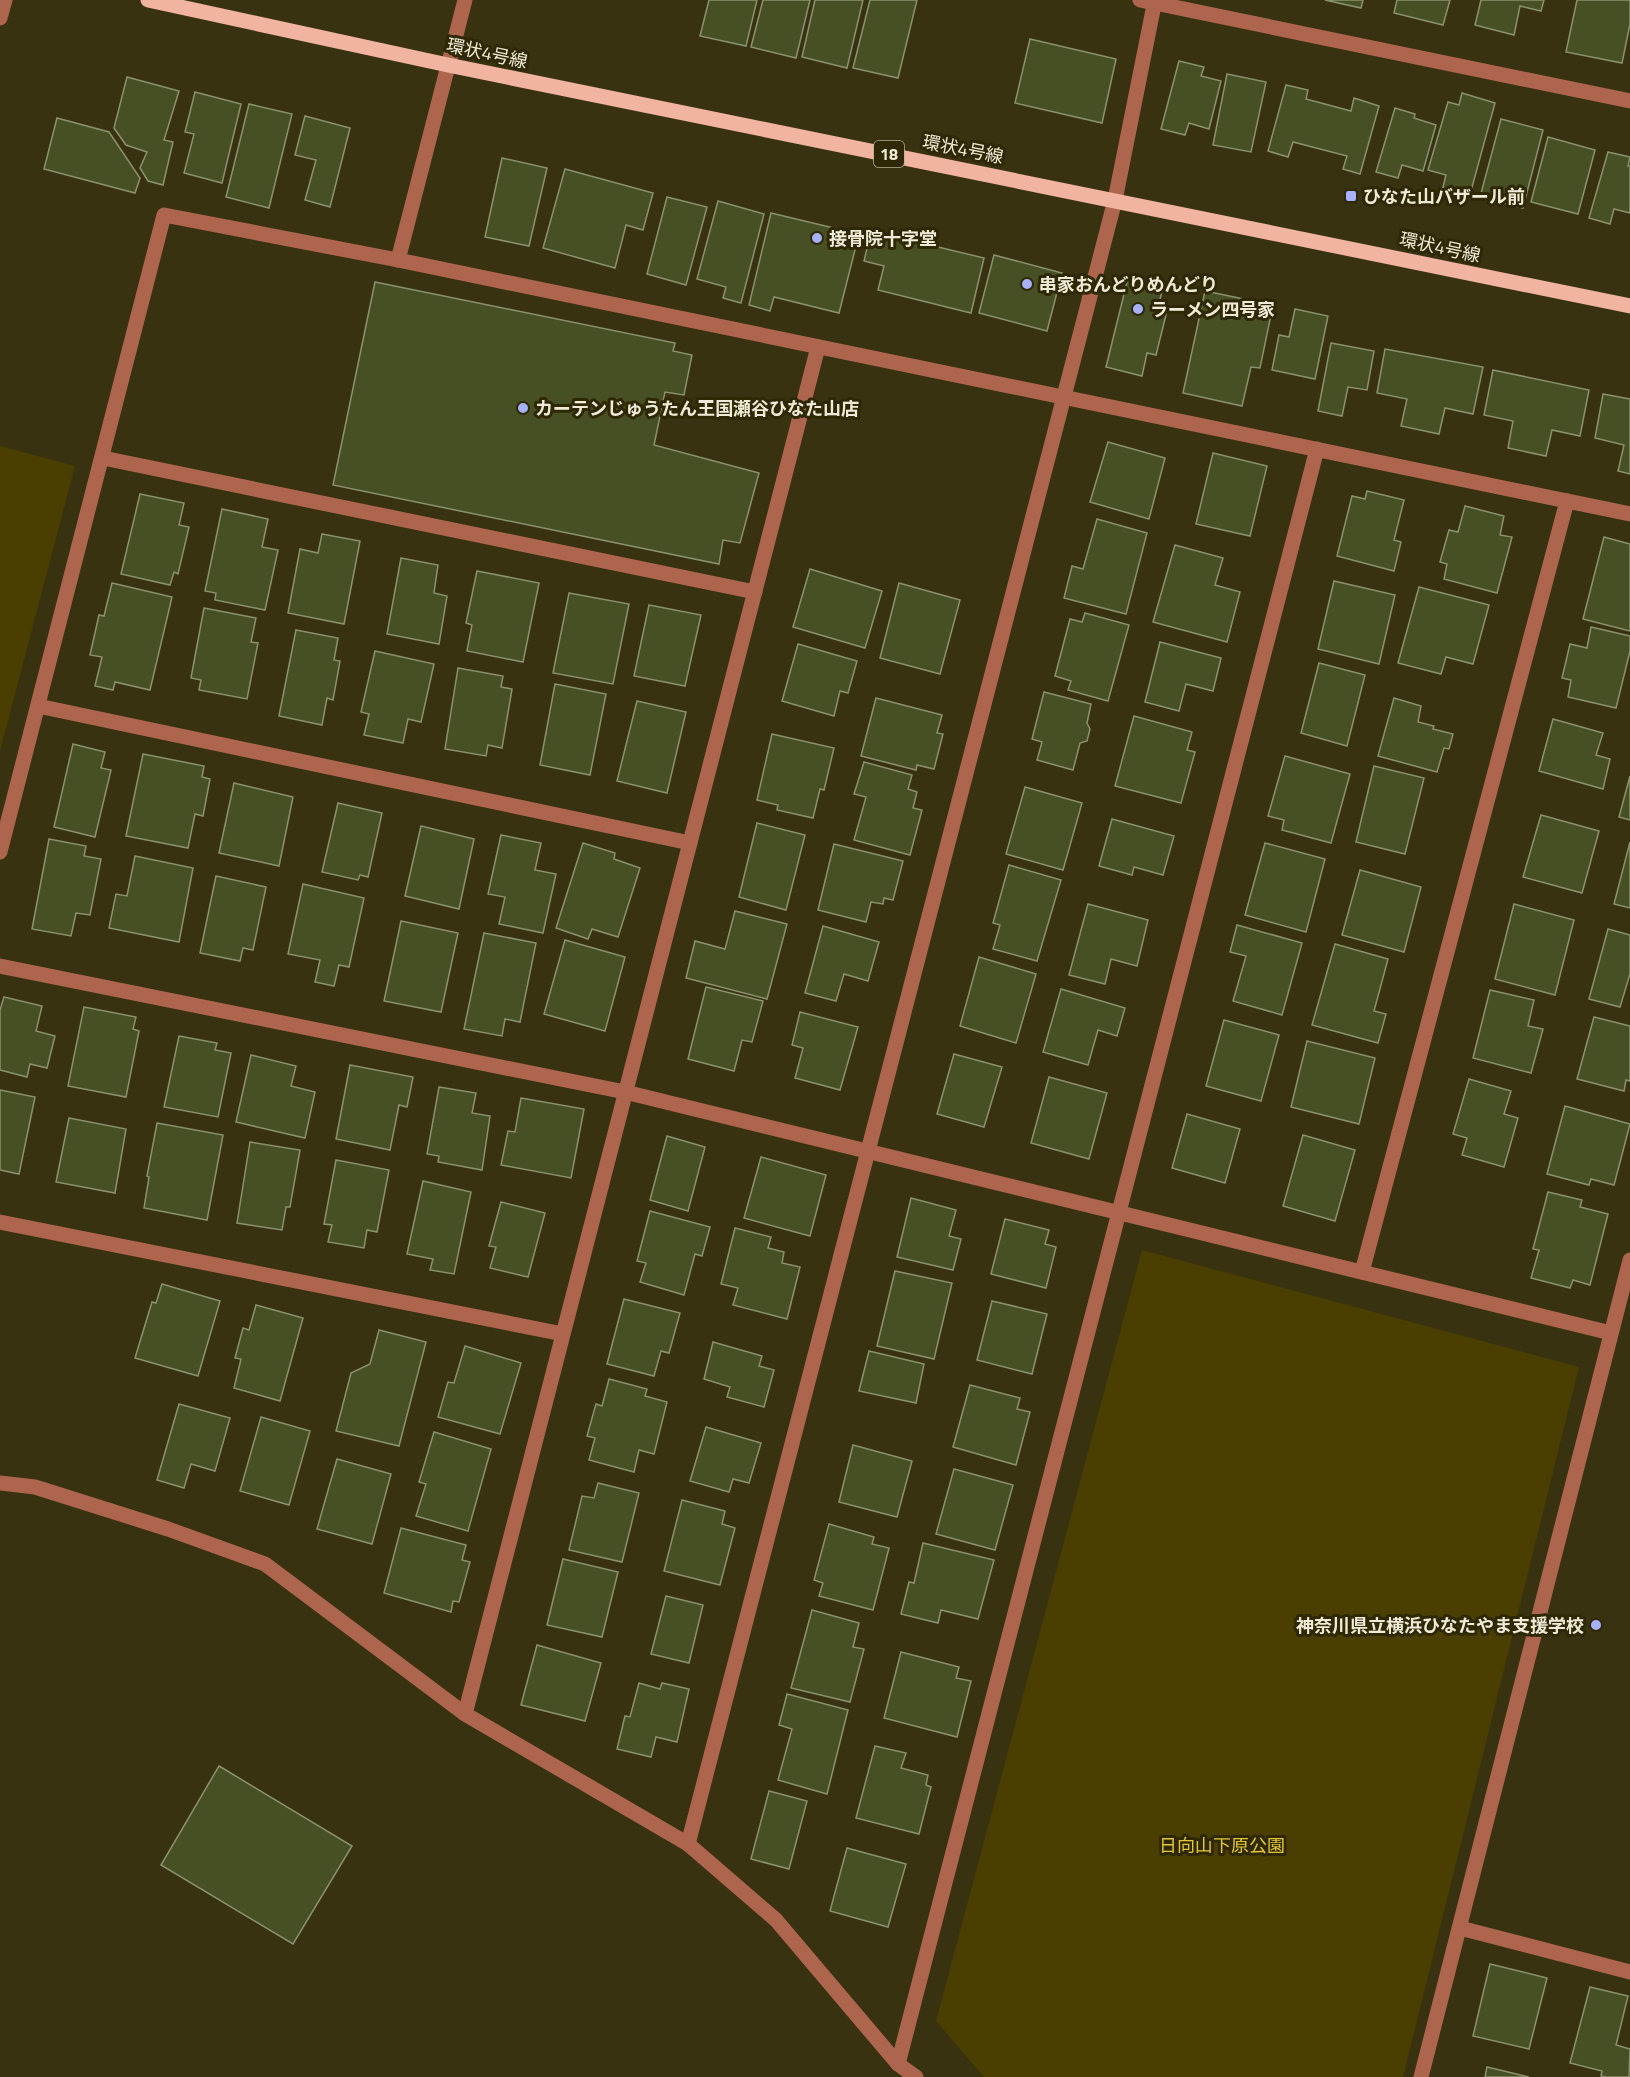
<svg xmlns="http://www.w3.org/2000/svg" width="1630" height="2077" font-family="'Titillium Web','Noto Sans JP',sans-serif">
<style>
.green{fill:#4a3f01}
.building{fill:#474f24;stroke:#8a926e;stroke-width:1.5}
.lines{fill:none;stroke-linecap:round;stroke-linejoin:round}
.minor{stroke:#ae654e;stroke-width:15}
.major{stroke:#f0b4a1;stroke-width:15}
.poi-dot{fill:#a7b1fc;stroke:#2f2805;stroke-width:2}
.labels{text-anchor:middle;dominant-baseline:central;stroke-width:6;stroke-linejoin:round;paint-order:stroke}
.shield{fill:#2f2805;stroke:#b5b099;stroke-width:1.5}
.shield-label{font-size:16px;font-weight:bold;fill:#efebd8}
.street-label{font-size:18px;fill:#efebd8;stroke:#2f2805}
.poi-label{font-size:18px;font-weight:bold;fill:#efebd8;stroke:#2f2805;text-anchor:start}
.park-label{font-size:18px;fill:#e2c739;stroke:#2f2805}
</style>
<rect width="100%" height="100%" fill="#393210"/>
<g class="green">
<path d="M0,446L75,466L0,751Z"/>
<path d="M1142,1250L1579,1367L1403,2077H984L936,2021Z"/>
</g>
<g class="building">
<path d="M709,0H757L746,46L700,36Z"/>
<path d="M763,0H810L796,58L751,47Z"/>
<path d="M815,0H863L847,68L802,57Z"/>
<path d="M870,0H917L898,78L853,68Z"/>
<path d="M1325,0H1363L1361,8Z"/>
<path d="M1397,0H1450L1443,25L1394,13Z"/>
<path d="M1481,0H1544L1541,11L1520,6L1514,35L1475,25Z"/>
<path d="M1577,0H1630V24L1622,63L1566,52Z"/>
<path d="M1030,39L1116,59L1102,123L1015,103Z"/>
<path d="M1179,61L1204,67L1201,76L1221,81L1209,129L1189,123L1185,135L1161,129Z"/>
<path d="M1227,74L1266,82L1251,152L1213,145Z"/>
<path d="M127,77L179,91L164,140L173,142L163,185L148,181L140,168L147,152L126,145L114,128Z"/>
<path d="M1286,85L1308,90L1306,99L1351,111L1354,98L1379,106L1360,174L1343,169L1347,156L1293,142L1288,157L1268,151Z"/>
<path d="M195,92L241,104L222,183L184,173L194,134L185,132Z"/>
<path d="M1462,93L1495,103L1469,198L1442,191L1446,175L1428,170L1448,102L1459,105Z"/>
<path d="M249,104L292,114L269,208L226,197Z"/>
<path d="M1395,108L1415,114L1414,118L1436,125L1423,171L1402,165L1398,178L1376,172Z"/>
<path d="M305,116L350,128L330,207L305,200L316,160L295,155Z"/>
<path d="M57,118L109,132L140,178L135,193L44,169Z"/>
<path d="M1501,119L1543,130L1523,208L1480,197Z"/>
<path d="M1548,137L1595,150L1578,214L1531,202Z"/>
<path d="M1608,152L1630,157L1628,166H1630V213L1614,209L1610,224L1589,218Z"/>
<path d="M502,158L547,168L529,246L485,237Z"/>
<path d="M565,169L653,193L643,230L626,225L615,268L543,248Z"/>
<path d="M667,197L707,207L686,285L647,274Z"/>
<path d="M718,201L764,214L741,303L723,298L726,287L697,279Z"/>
<path d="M771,213L859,234L839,313L774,297L770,311L749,305Z"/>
<path d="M871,231L984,258L971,313L878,290L884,266L864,261Z"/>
<path d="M994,255L1062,273L1047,331L979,313Z"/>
<path d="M1128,278L1163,287L1158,308L1167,311L1156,355L1147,353L1142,376L1106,367Z"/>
<path d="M375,282L675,343L673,351L692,355L684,395L665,392L654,445L759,473L740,543L723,540L719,564L333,485Z"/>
<path d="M1205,291L1273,305L1260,368L1251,367L1242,406L1183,393Z"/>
<path d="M1295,309L1328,316L1315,379L1272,370L1279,335L1289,337Z"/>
<path d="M1331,343L1374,351L1367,390L1348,387L1342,416L1318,411Z"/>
<path d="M1385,349L1483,367L1473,414L1445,408L1439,434L1401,426L1407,399L1377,393Z"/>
<path d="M1493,370L1589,390L1580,436L1552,430L1546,456L1508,448L1513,421L1484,415Z"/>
<path d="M1603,394L1630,399V474L1618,471L1624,445L1595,438Z"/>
<path d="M1108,442L1165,458L1149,519L1090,502Z"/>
<path d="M1213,453L1267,466L1250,536L1196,524Z"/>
<path d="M1367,491L1404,500L1394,540L1401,542L1394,571L1337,556L1352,496L1365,499Z"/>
<path d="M140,494L184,503L179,525L189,527L178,574L174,572L170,585L121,574Z"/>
<path d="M1465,506L1504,516L1500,535L1512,537L1497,593L1444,579L1447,564L1440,562L1449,530L1458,532Z"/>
<path d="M222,509L268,519L262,547L278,550L265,610L215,600L216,593L205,591Z"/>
<path d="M1097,519L1147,533L1126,614L1064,598L1072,566L1083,569Z"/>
<path d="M322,534L360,541L344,624L288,613L300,549L318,553Z"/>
<path d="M1604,537L1630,544V631L1583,619Z"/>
<path d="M1175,545L1223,558L1215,585L1240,592L1227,642L1153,622Z"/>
<path d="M401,558L438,565L434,593L447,596L439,644L387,634Z"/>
<path d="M810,569L882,591L865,648L793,627Z"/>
<path d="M477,571L539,583L523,662L467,651L472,625L466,623Z"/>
<path d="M1334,581L1395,595L1379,664L1318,649Z"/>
<path d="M112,583L172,597L150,690L115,682L113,690L95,686L102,657L90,655L99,615L104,616Z"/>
<path d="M899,583L960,600L940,674L880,658Z"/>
<path d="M1419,587L1489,605L1473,664L1446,657L1441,674L1398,663Z"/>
<path d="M569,593L629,604L613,684L553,673Z"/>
<path d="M649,605L701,615L685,686L634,676Z"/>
<path d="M204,608L256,618L251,642L258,643L247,699L199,690L201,680L191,678Z"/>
<path d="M1085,613L1129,625L1108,701L1068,690L1071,681L1055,676L1070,619L1082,622Z"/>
<path d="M1591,627L1630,636V651L1616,708L1568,697L1571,680L1562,678L1570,644L1587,648Z"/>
<path d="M296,630L338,638L334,660L340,661L333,700L327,698L322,725L279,716Z"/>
<path d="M1160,642L1221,658L1213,691L1186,684L1179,711L1145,702Z"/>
<path d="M798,644L857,661L848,693L840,691L834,716L782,701Z"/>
<path d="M375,651L434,664L421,722L408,719L403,743L364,735L369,714L361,712Z"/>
<path d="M1319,663L1365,675L1347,746L1301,733Z"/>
<path d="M458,668L503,676L501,687L512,689L502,748L488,745L486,756L445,749Z"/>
<path d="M555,684L606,694L590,775L540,765Z"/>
<path d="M1044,692L1091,704L1087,723L1090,729L1087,741L1080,743L1073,770L1037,760L1042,742L1032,739Z"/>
<path d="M876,698L942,715L937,733L943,734L934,769L917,765L916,770L861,756Z"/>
<path d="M1394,698L1421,706L1418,722L1434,726L1433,729L1453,734L1449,749L1444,748L1437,772L1378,756Z"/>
<path d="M637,701L686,712L667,793L617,781Z"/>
<path d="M1134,716L1192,732L1187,750L1195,752L1181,803L1115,786Z"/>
<path d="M1553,719L1603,733L1596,755L1610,759L1603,789L1539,771Z"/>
<path d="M772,734L834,748L824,790L820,789L813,818L777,810L778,805L757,800Z"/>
<path d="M73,744L105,752L101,768L111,770L95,837L54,827Z"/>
<path d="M143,754L204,766L202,777L210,779L203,816L195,814L188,848L126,836Z"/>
<path d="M1285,756L1350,774L1331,843L1282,830L1284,820L1268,816Z"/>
<path d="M864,762L912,775L908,789L917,792L913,808L922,810L910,855L854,840L866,797L854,794Z"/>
<path d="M1374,766L1424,778L1405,854L1356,842Z"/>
<path d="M1630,776V820L1619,817Z"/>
<path d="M234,783L293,797L279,866L219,853Z"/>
<path d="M1025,787L1082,803L1063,870L1006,854Z"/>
<path d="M338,803L382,813L368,877L360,875L358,880L322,872Z"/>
<path d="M1541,815L1599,831L1582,893L1523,877Z"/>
<path d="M1112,819L1174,836L1163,875L1134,867L1132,875L1099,866Z"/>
<path d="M757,823L805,835L786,910L739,897Z"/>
<path d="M421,826L474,839L459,909L405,896Z"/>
<path d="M501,835L541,843L535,870L556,874L543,933L499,924L505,897L488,894Z"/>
<path d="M49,839L86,846L84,856L101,859L90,915L76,913L71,936L32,929Z"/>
<path d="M1630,842V908L1614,904Z"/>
<path d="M583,843L615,853L614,859L640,868L618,937L592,929L588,939L556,928Z"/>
<path d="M1265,843L1325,859L1306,932L1245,915Z"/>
<path d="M834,844L903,861L893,900L884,898L883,904L871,902L866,922L818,910Z"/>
<path d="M135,856L193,868L179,942L109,928L116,894L127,896Z"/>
<path d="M1009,865L1061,880L1037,961L993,949L1000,925L993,923Z"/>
<path d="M1360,870L1421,887L1404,952L1342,935Z"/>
<path d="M216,876L266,887L253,950L243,948L240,961L200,953Z"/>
<path d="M303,884L364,898L349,967L339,965L334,986L315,982L320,960L288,954Z"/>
<path d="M1088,904L1148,920L1137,966L1111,959L1105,984L1069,975Z"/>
<path d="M1514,904L1574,920L1555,995L1495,979Z"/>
<path d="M735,911L787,924L767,999L686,978L695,941L725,949Z"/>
<path d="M401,921L458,933L441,1012L384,1001Z"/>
<path d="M1237,925L1302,943L1282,1015L1233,1001L1246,956L1230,952Z"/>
<path d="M823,926L879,942L868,981L844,974L836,1001L805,993Z"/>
<path d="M1608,929L1630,935V974L1620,1007L1589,999Z"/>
<path d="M484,933L536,943L520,1022L505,1019L502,1036L464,1029Z"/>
<path d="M565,940L625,957L605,1031L544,1014Z"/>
<path d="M1335,944L1388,959L1374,1011L1386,1014L1378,1043L1312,1025Z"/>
<path d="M979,957L1036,974L1016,1043L960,1026Z"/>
<path d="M706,987L763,1001L752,1042L742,1040L734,1071L688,1059Z"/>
<path d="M1061,989L1125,1008L1117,1036L1098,1030L1088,1065L1043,1052Z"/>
<path d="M1490,990L1534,1000L1528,1026L1543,1029L1531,1073L1473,1058Z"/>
<path d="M4,997L42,1006L36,1031L55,1036L47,1068L30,1064L27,1077L0,1070V1010Z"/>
<path d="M84,1007L136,1017L133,1029L139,1031L126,1097L68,1086Z"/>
<path d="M800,1012L858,1027L840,1090L795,1078L803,1048L792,1045Z"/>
<path d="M1594,1017L1630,1026V1081L1626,1080L1624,1091L1577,1079Z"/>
<path d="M1224,1020L1279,1035L1261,1101L1206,1086Z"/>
<path d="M179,1036L217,1043L215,1050L231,1053L218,1117L164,1107Z"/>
<path d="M1307,1041L1375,1058L1359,1124L1291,1107Z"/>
<path d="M954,1054L1002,1067L984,1127L937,1114Z"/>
<path d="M251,1055L296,1066L291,1086L315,1092L305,1138L236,1122Z"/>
<path d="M350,1065L413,1077L407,1107L399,1105L390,1150L336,1139Z"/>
<path d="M1049,1077L1107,1093L1089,1159L1031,1143Z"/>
<path d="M1469,1079L1511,1091L1504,1114L1518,1118L1504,1167L1462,1155L1467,1138L1453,1134Z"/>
<path d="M439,1087L476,1093L472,1113L490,1116L482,1170L438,1162L439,1156L427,1154Z"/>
<path d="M0,1090L35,1097L19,1174L0,1170Z"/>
<path d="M521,1098L584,1109L571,1178L501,1165L508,1131L515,1132Z"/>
<path d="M1565,1106L1630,1124L1614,1185L1591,1179L1589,1185L1547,1174Z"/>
<path d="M1187,1114L1240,1129L1225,1183L1172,1168Z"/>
<path d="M69,1118L126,1129L115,1193L56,1182Z"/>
<path d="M157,1123L223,1135L207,1220L144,1208L149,1177L147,1176Z"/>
<path d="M1303,1135L1355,1150L1335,1221L1283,1206Z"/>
<path d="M667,1136L705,1147L688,1211L650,1200Z"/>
<path d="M250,1142L300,1150L290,1207H286L282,1230L237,1223Z"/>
<path d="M761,1157L826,1175L810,1236L744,1218Z"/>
<path d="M336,1160L389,1170L377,1232L367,1230L364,1248L328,1242L332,1225L324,1224Z"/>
<path d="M423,1181L471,1192L454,1274L430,1270L433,1259L407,1254Z"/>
<path d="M1548,1192L1582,1200L1580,1207L1608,1214L1590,1285L1573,1280L1570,1288L1531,1278L1539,1250L1533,1249Z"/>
<path d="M911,1198L956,1210L949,1236L961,1239L953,1270L897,1257Z"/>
<path d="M501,1202L545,1213L528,1277L490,1268L496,1247L489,1246Z"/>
<path d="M650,1211L710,1227L702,1256L695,1254L684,1295L640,1282L646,1263L637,1261Z"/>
<path d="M1005,1219L1049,1230L1045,1244L1056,1247L1046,1288L991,1274Z"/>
<path d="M735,1228L771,1237L768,1248L784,1252L782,1263L800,1267L787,1319L733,1305L738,1288L721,1284Z"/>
<path d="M895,1271L952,1283L934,1359L877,1346Z"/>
<path d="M162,1284L220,1301L198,1376L135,1358L152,1302L156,1303Z"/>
<path d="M624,1299L680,1313L669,1353L661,1351L654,1376L607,1364Z"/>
<path d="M992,1301L1047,1314L1032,1374L977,1360Z"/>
<path d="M256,1305L303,1318L280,1401L234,1388L241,1359L235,1358L243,1328L249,1330Z"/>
<path d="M379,1330L426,1342L399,1446L336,1431L351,1373L370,1364Z"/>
<path d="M713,1342L762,1356L759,1366L774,1370L764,1407L727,1397L730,1387L704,1379Z"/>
<path d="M465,1346L521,1363L500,1434L438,1417L448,1382L454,1383Z"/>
<path d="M869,1351L924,1364L916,1403L859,1391Z"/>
<path d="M609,1379L647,1389L645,1396L667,1402L654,1454L639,1450L634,1472L589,1460L595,1438L587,1436L596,1404L602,1406Z"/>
<path d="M970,1385L1020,1398L1017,1409L1030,1412L1016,1465L953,1447Z"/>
<path d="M179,1404L230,1418L215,1471L191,1464L184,1488L157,1480Z"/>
<path d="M261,1417L310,1431L289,1505L240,1491Z"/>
<path d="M706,1427L761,1443L749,1483L733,1479L729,1492L690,1481Z"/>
<path d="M434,1432L491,1449L468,1531L416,1516L426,1484L419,1482Z"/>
<path d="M853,1445L912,1461L897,1517L839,1502Z"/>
<path d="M337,1459L391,1474L372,1544L317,1529Z"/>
<path d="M954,1469L1013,1485L995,1550L936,1534Z"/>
<path d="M598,1483L639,1493L622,1562L569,1550L582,1496L594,1498Z"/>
<path d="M682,1500L725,1511L722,1524L735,1528L720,1585L664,1571Z"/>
<path d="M829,1524L874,1537L872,1544L889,1548L873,1610L819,1596L823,1583L814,1580Z"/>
<path d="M401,1528L466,1545L462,1560L470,1562L459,1602L453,1601L451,1612L384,1593Z"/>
<path d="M923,1543L994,1560L978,1619L941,1610L938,1623L901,1614L909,1582L914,1583Z"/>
<path d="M563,1559L618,1572L602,1637L547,1625Z"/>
<path d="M666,1596L703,1605L689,1663L651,1654Z"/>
<path d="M812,1610L859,1623L853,1647L864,1649L850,1702L791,1688Z"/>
<path d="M537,1645L601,1663L585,1721L521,1705Z"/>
<path d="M901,1652L959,1667L956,1678L971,1681L957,1737L884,1718Z"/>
<path d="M639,1683L660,1689L662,1683L689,1689L677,1742L656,1737L651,1757L617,1749L625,1716L630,1717Z"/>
<path d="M787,1694L848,1710L827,1794L778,1780L792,1729L779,1725Z"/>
<path d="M875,1746L906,1753L901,1768L928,1775L926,1785L931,1787L919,1834L856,1818Z"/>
<path d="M219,1766L352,1846L293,1944L161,1865Z"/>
<path d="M769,1791L807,1801L789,1869L751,1859Z"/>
<path d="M847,1848L906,1864L888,1927L830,1911Z"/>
<path d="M1490,1964L1547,1978L1529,2049L1473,2036Z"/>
<path d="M1590,1987L1628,1996L1616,2045L1630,2049L1629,2077H1606L1601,2076L1602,2071L1570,2063Z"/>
<path d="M1487,2067L1529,2077H1485Z"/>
</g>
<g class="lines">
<g class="minor">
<path d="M1140,0L1630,101"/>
<path d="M0,18L5,0"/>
<path d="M398,260L465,0"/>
<path d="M103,458L755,592"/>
<path d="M38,706L690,843"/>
<path d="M0,852L164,215L398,260L1630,514"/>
<path d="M0,966L625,1092L1611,1333"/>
<path d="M0,1222L563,1334"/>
<path d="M1362,1272L1567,501"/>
<path d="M0,1483L35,1487L168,1529L265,1564L465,1714L688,1844L776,1920L898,2064L916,2077"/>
<path d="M465,1714L818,347"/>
<path d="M688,1844L1115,200L1155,0"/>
<path d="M1460,1928L1630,1972"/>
<path d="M898,2064L1317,449"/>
<path d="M1421,2077L1630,1260"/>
</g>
<path class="major" d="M148,0L448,65L1630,306"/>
</g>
<g class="poi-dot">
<rect x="1345" y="190" width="12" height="12" rx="3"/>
<circle cx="817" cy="238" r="6"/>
<circle cx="1027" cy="284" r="6"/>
<circle cx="1138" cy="309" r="6"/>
<circle cx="523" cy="408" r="6"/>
<circle cx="1596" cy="1625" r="6"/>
</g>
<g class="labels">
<rect class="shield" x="874" y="141" width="30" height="26" rx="4.5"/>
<g class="shield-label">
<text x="889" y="154">18</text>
</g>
<g class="street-label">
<text transform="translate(487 53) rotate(12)">環状4号線</text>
<text transform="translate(963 149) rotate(11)">環状4号線</text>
<text transform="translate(1440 247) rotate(12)">環状4号線</text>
</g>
<g class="poi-label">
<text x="1363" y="196">ひなた山バザール前</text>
<text x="829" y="238">接骨院十字堂</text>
<text x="1039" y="284">串家おんどりめんどり</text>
<text x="1150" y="309">ラーメン四号家</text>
<text x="535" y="408">カーテンじゅうたん王国瀬谷ひなた山店</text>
<text x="1584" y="1625" text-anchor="end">神奈川県立横浜ひなたやま支援学校</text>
</g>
<g class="park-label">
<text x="1222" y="1845">日向山下原公園</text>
</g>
</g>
</svg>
